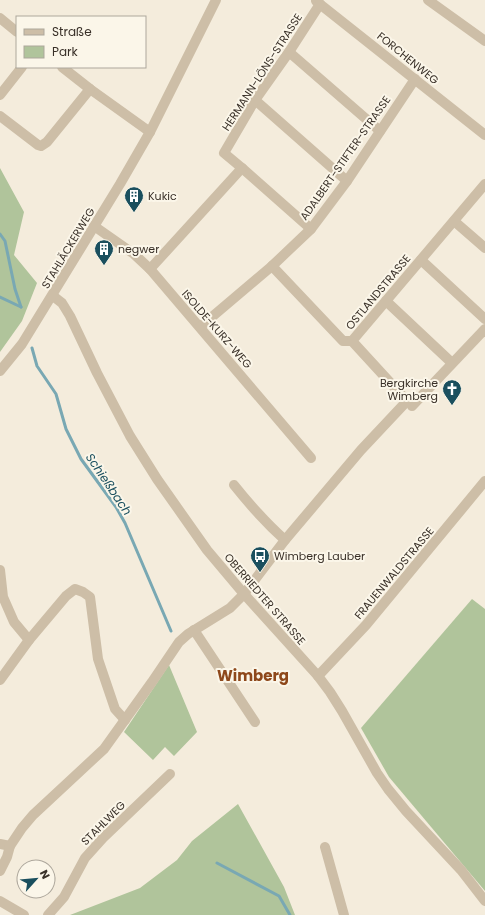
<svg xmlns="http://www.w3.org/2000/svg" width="485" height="915" font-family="Poppins,sans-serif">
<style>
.green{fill:#b0c49b}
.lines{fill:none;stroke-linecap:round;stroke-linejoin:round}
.stream{stroke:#79a8b3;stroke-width:3}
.minor{stroke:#cdbea7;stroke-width:10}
.labels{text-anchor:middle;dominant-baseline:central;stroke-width:4;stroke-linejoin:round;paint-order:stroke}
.street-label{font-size:11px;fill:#393028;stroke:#fbf6e9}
.poi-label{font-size:11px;fill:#393028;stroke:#fbf6e9;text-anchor:start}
.water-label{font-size:12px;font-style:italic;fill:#1a4f5e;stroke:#fbf6e9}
.district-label{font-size:15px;font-weight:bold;fill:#8e481b;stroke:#fbf6e9}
</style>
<rect width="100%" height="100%" fill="#f4ecdc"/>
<g class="green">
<path d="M0,168L24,212L14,255L37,283L22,321L0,352Z"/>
<path d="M472,599L485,609V891L389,777L361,728Z"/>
<path d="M169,665L197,732L174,756L165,747L153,760L124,732Z"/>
<path d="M238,804L284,887L295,915H70L140,888L177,860L192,841Z"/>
</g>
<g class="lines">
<g class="stream">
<path d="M0,234L5,241L15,289L21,307"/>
<path d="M0,297L21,307"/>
<path d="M32,348L37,366L56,394L66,429L81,459L116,507L125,523L171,631"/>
<path d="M217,863L279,896L290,915"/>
</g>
<g class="minor">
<path d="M428,0L485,41"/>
<path d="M316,1L485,135"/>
<path d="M0,18L17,32"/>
<path d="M289,52L380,131"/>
<path d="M62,67L90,89L150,132"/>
<path d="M0,95L22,67"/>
<path d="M255,100L347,181"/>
<path d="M0,116L38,145L41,146L47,142L90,89"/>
<path d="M242,168L311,229"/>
<path d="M454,221L485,248"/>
<path d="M94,226L134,254L150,269L311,458"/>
<path d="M421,260L485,319"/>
<path d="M272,266L343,341H352"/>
<path d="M150,269L242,168L224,153L255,100L289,52L320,4"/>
<path d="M53,296L62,303L70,316L97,373L130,436L157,479L207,550L244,594L318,676L330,692L342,711L377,773L388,789L406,811L461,870L485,901"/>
<path d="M386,301L452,363"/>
<path d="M200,327L272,266L311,229L347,181L415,79"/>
<path d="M0,371L22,344L120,184L150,132L216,0"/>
<path d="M412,406L485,329"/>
<path d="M234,485C250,505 266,523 285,540"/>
<path d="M0,570L3,597L14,622L29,640L66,596L75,589L83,592L90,597L98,659L115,709L125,720"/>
<path d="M194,630L255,722"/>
<path d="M318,676L366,625L485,481"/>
<path d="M0,680L29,640"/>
<path d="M0,844L10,846"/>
<path d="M325,847L344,915"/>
<path d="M0,871L7,857L10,846L22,828L33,815L104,749L152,682L179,642L188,634L230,608L244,594L285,540L361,450L407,401L352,341L485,184"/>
<path d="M0,901L24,915"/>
<path d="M48,915L64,897L85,858L103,838L170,774"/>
</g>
</g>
<defs>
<symbol id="building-pin" viewBox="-11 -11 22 30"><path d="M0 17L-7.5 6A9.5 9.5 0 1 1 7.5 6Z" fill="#1a4f5e" stroke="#fbf6e9"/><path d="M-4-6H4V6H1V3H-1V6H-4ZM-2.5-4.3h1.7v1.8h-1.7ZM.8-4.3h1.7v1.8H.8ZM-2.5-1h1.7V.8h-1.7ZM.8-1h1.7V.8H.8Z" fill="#fff"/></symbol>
<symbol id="church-pin" viewBox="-11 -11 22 30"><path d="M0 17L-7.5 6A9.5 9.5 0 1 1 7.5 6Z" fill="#1a4f5e" stroke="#fbf6e9"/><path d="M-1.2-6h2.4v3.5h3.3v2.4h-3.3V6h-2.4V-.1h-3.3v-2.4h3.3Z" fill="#fff"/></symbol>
<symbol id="bus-pin" viewBox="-11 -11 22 30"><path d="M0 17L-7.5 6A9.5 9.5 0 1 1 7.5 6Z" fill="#1a4f5e" stroke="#fbf6e9"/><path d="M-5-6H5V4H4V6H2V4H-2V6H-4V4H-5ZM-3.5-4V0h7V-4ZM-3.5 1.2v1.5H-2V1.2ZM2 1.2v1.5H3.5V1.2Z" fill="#fff"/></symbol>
</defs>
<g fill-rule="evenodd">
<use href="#building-pin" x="123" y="185" width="22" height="30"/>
<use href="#building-pin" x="93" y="238" width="22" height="30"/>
<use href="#church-pin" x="441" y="378" width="22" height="30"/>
<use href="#bus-pin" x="249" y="545" width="22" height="30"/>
</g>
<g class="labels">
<g class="street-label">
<text transform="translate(408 58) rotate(39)">FORCHENWEG</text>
<text transform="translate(262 72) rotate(-57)">HERMANN-LÖNS-STRASSE</text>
<text transform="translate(345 158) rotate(-55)">ADALBERT-STIFTER-STRASSE</text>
<text transform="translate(68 248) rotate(-59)">STAHLÄCKERWEG</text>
<text transform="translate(378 292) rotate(-50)">OSTLANDSTRASSE</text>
<text transform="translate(217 329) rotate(49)">ISOLDE-KURZ-WEG</text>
<text transform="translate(394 573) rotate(-50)">FRAUENWALDSTRASSE</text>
<text transform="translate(265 599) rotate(49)">OBERRIEDTER STRASSE</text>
<text transform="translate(103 823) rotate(-45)">STAHLWEG</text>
</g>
<g class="poi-label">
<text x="148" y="196">Kukic</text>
<text x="118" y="249">negwer</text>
<text x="438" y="383" text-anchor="end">Bergkirche<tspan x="438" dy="13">Wimberg</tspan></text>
<text x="274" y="556">Wimberg Lauber</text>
</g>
<g class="water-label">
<text transform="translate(109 484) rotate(56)">Schießbach</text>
</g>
<g class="district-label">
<text x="253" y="675">Wimberg</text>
</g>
</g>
<rect x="16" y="16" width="130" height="52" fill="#fbf6e9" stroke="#ada79c"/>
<rect x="24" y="29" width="20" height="6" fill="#cdbea7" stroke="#ada79c"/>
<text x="52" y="36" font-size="12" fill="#393028">Straße</text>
<rect x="24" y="46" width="20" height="12" fill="#b0c49b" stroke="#ada79c"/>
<text x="52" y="56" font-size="12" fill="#393028">Park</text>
<g transform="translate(36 879) rotate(63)"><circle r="19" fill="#fbf6e9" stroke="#ada79c"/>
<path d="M0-3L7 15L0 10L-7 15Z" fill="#1a4f5e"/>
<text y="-6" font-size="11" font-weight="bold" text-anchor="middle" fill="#393028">N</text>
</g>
</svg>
